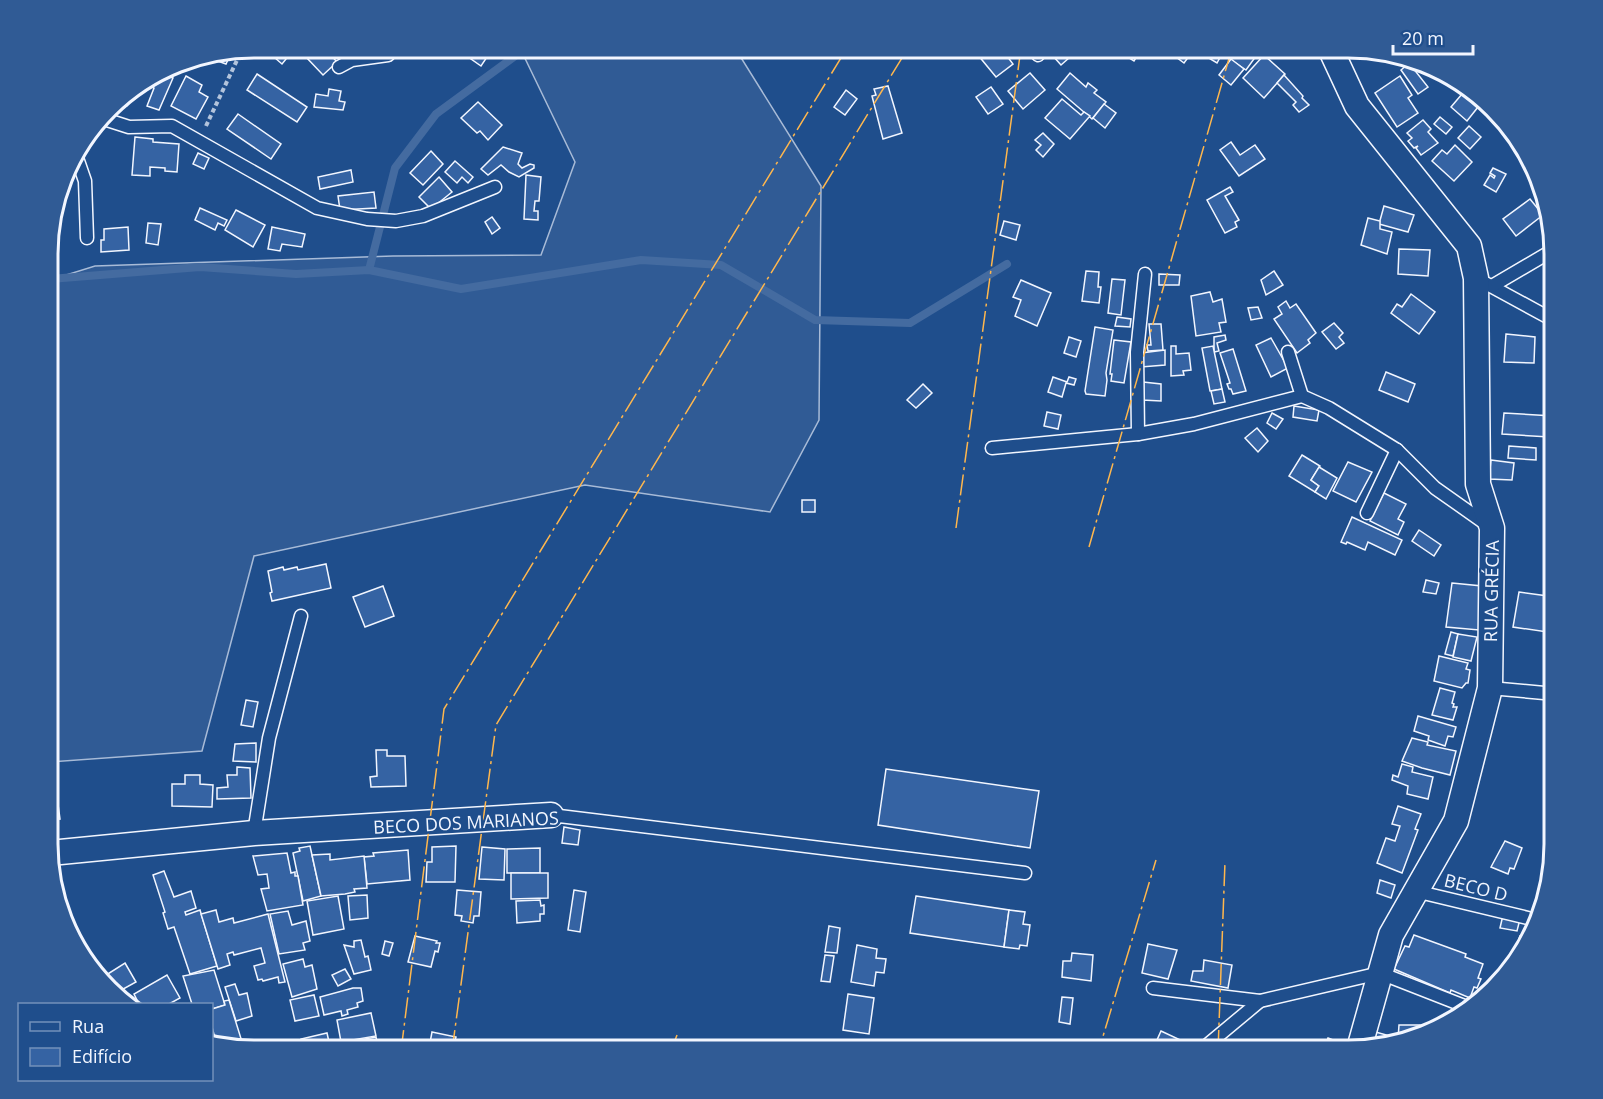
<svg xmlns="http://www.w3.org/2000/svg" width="1603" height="1099" font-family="'Open Sans',sans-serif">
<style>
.built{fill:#305b95;stroke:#a8bbd7;stroke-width:1.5}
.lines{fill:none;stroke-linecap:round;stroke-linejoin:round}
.stream{stroke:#446ba0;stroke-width:8}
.building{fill:#3563a3;stroke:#f2f6ff;stroke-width:1.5}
.service-casing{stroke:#f2f6ff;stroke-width:15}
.minor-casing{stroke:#f2f6ff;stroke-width:27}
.path{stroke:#b3c4dc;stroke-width:4;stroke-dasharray:4.5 3;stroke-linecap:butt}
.service{stroke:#1f4e8c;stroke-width:12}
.minor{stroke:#1f4e8c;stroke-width:24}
.power{stroke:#ffb74d;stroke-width:1.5;stroke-dasharray:21 4.5 3 4.5;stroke-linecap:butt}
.labels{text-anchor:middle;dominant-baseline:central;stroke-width:4.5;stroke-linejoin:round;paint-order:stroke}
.street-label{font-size:18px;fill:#f2f6ff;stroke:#1f4e8c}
.rim{fill:none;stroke:#f2f6ff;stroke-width:3}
</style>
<rect width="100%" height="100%" fill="#1f4e8c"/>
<path class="built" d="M520,48H735L821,186L819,420L770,512L585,485L254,556L202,751L50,762V280L95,266L393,256L541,255L575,162Z"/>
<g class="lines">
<g class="stream">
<path d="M369,270L395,168L436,114L526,48"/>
<path d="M50,279L200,267L296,274L369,270L461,289L641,260L721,265L815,320L910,323L1007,264"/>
</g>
</g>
<g class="building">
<path d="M256,48H295L282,64L267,51L265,54Z"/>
<path d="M317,48H322L328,52L337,62L323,75L306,57Z"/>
<path d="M468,48L476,50V48H493L481,66L464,54Z"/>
<path d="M987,48H1001L1013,64L996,77L978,55Z"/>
<path d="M1057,48H1076L1078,50L1061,65L1053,56L1059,51Z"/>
<path d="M1113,48H1142L1134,61Z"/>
<path d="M1164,48H1195L1184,63Z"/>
<path d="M1206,48H1218L1223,52L1217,63L1202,54Z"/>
<path d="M1238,48H1254L1259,52L1246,70L1230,59Z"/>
<path d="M231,53L226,64L207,57Z"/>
<path d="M1264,55L1285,74L1264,98L1243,78Z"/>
<path d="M1231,59L1244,69L1231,85L1219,75Z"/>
<path d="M1409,63L1428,87L1418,94L1401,70Z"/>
<path d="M161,73L173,78L159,110L147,106L154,88L144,83Z"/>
<path d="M1030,73L1045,90L1023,109L1008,91Z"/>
<path d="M1070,73L1086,87L1088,83L1097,90L1094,93L1106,102L1092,119L1057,89Z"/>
<path d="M257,74L307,107L297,122L247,90Z"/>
<path d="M1284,75L1303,96L1302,98L1309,105L1299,112L1293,105L1296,102L1277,83Z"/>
<path d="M186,76L202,85L199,92L208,97L196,119L171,106Z"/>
<path d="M1400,76L1412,95L1408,98L1418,113L1397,127L1375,93Z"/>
<path d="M888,86L902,133L883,139L872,96L876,95L874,89Z"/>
<path d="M991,87L1003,104L988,114L976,97Z"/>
<path d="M329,89L341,91L339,101L345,102L343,110L314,107L316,94L328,96Z"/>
<path d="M846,90L857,99L845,115L834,107Z"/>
<path d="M1462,94L1478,107L1467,121L1451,107Z"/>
<path d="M1062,99L1081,115L1084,112L1090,116L1070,139L1045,118Z"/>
<path d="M478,102L502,125L488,140L480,131L477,133L461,118Z"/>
<path d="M1104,104L1116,113L1105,128L1093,118Z"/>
<path d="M238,114L281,144L271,159L227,129Z"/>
<path d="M1440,117L1452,127L1446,134L1434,124Z"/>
<path d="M1423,120L1431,129L1428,132L1438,143L1421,155L1416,148L1418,146L1414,148L1408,141L1412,138L1407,133Z"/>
<path d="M1469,126L1481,137L1470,149L1458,138Z"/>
<path d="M1043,133L1054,144L1043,157L1036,150L1041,145L1035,140Z"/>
<path d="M135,137L153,139V142L179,144L177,172L165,171V168L150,167V176L132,175Z"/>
<path d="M1231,142L1240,155L1255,145L1265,159L1239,176L1220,150Z"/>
<path d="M1455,145L1472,162L1454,181L1432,161L1442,150L1447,154Z"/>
<path d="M503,147L522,153L518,164L522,168L530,164L534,165V168L519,177L509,172L501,165L488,175L481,169Z"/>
<path d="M431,151L443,164L423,185L410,173Z"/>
<path d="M198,153L209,158L204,169L193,164Z"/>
<path d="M455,161L473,177L468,183L462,177L457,183L445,172Z"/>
<path d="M1493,168L1506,174L1496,192L1484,185L1490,175L1494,178L1495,176L1490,173Z"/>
<path d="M351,170L353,182L320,189L318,177Z"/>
<path d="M526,175L541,177L539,201H535L534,211H538V220L524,219Z"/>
<path d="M439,177L452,192L431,209L419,197Z"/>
<path d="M1230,187L1233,192L1225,196L1239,220L1235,222L1237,227L1225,233L1207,200Z"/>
<path d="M374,192L376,208L340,210L338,196Z"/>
<path d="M1530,199L1543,215L1516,236L1503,219Z"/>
<path d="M1384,206L1414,215L1408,232L1379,224Z"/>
<path d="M200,208L227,220L224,226L218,223L215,230L195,220Z"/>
<path d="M236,210L265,225L253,247L225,230Z"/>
<path d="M492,217L500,228L492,234L485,222Z"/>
<path d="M1368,218L1380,221V229L1392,232L1387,254L1361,245Z"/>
<path d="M1004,221L1020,225L1016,240L1000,235Z"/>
<path d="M148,223L161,224L158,245L146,243Z"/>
<path d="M128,227L129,250L101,252V240H104V229Z"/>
<path d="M272,227L305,234L302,247L282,244L280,251L268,249Z"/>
<path d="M1399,249L1430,250L1428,276L1398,274Z"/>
<path d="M1086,271L1099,272L1098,287H1101L1099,303L1082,301Z"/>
<path d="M1274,271L1283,285L1266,295L1261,280Z"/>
<path d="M1159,274L1180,275L1179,285H1159Z"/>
<path d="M1112,279L1125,280L1121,315L1108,313Z"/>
<path d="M1021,280L1051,293L1037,326L1015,316L1021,300L1013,297Z"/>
<path d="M1210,292L1213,302L1222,299L1226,322L1219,323L1221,332L1196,336L1191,296Z"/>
<path d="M1411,294L1435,312L1419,334L1391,313L1397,304L1402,307Z"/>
<path d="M1286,301L1290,308L1296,304L1316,333L1308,340L1310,343L1297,353L1274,319L1282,314L1278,307Z"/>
<path d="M1258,307L1262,318L1251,320L1248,308Z"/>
<path d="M1117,317L1131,319L1130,327L1115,326Z"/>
<path d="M1334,323L1343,333L1339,337L1344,343L1336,349L1322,332Z"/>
<path d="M1149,324H1161L1163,350L1148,351L1147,345H1151Z"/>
<path d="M1095,327L1113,330L1106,373L1107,380L1105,396L1086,394L1085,391Z"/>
<path d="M1506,334L1535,337L1534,363L1504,362Z"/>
<path d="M1225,335L1226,340L1217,343L1219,351L1214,352V337Z"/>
<path d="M1069,337L1081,341L1076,357L1064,353Z"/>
<path d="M1271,338L1288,368L1271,377L1256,345Z"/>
<path d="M1114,340L1131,342L1124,383L1111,381L1112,374H1110Z"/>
<path d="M1171,346H1176V354L1189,353L1191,370L1183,371L1184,375L1171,376Z"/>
<path d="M1213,346L1222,389L1210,391L1202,348Z"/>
<path d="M1233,349L1246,391L1233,394L1231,389H1229L1227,384L1230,383L1220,353Z"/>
<path d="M1165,350V365L1141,367V353Z"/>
<path d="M1386,372L1415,384L1408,402L1379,390Z"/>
<path d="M1053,377L1067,382L1069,377L1076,379L1074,385L1066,383L1062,397L1048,392Z"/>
<path d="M1143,382L1161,384V401L1142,400Z"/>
<path d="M923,384L932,393L916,408L907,400Z"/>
<path d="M1222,389L1225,402L1214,404L1211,391Z"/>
<path d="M1294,406L1319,410L1317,421L1293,417Z"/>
<path d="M1047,412L1061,415L1058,429L1044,426Z"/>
<path d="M1272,413L1283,419L1276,429L1267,423Z"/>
<path d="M1504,413L1553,416L1549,437L1502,434Z"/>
<path d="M1257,428L1268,441L1258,452L1245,438Z"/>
<path d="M1509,446L1536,448V460L1508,458Z"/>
<path d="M1302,455L1320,466L1311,480L1319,486L1315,492L1289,476Z"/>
<path d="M1491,460L1514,463L1512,480L1489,479Z"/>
<path d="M1348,462L1372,472L1356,502L1333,491Z"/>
<path d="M1319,467L1337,478L1326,499L1315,492L1319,486L1311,480Z"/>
<path d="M1384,493L1406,504L1398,519L1404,522L1398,535L1370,521Z"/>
<rect x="802" y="500" width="13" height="12"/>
<path d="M1352,517L1402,540L1395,555L1368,542L1365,550L1347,542L1346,544L1341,542Z"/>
<path d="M1419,530L1441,545L1434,556L1412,541Z"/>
<path d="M1555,540V570H1553L1549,541Z"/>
<path d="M326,564L331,588L272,601L270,593L272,592L268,571L283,567L284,570L297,567L298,570Z"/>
<path d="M1426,580L1439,583L1436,594L1423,592Z"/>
<path d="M1452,583L1482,586L1479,630L1446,627Z"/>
<path d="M383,586L394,616L365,627L353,597Z"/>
<path d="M1519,592L1555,597L1554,633L1513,627Z"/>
<path d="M1451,632L1458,634L1453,656L1445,654Z"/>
<path d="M1458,634L1477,637L1471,661L1453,657Z"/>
<path d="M1439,656L1468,663L1466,669L1470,670L1468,683H1466L1462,688L1434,681Z"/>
<path d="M1440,688L1455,692L1452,703L1454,704L1453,707H1457L1453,720L1432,715Z"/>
<path d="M246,700L258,702L253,727L241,725Z"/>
<path d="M1418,716L1456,727L1453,737L1448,736L1445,746L1428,740L1429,736L1414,731Z"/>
<path d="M1412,738L1428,742L1427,745L1456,751L1450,775L1422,768L1402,761Z"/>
<path d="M256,743V762L233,761L235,744Z"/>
<path d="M376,750H387V756H405L406,786L371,787L370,777L377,776Z"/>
<path d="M1402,764L1413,767L1412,772L1433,777L1428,799L1407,794L1408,786L1392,780L1393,775L1398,777Z"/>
<path d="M237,767L250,768L251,798L217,799V788L228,787L227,775H237Z"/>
<path d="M886,769L1039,791L1030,848L878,825Z"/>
<path d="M185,775H200V784L213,785L212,807L172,806V784H185Z"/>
<path d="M50,797H57L60,819L50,820Z"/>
<path d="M1398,806L1421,814L1415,829L1418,830L1402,873L1377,863L1386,838L1395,841L1400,826L1392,824Z"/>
<path d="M564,827L580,830L578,845L562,843Z"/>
<path d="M1505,841L1522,848L1514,869L1510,868L1508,874L1491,867Z"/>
<path d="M310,846L321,896L303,901L293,853L300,851L299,848Z"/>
<path d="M456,846L455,882H426L427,862H432V847Z"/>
<path d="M482,847L505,849L504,880L479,879Z"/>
<path d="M540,848V873H507V849Z"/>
<path d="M408,850L410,880L367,884L364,857L374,856L373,853Z"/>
<path d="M287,853L291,873L295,872V876H298L303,905L267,911L261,889L269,888L267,874L258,875L253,856Z"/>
<path d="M330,854V860L364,856L367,888L354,889L355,892L345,894L321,896L312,855Z"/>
<path d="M164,871L174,897L191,891L196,908L185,912L186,915L200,910L217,966L190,974L174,927L168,929L163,913L165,912L153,875Z"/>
<path d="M511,873H548V898L511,899Z"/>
<path d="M1380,880L1395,885L1391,898L1377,893Z"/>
<path d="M457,890L481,892L479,916H474L473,923L461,921L462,916L455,915Z"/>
<path d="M574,890L586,892L580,932L568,930Z"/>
<path d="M367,895L368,918L350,920L348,896Z"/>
<path d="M338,896L344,929L313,935L307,901Z"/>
<path d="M916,896L1009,910L1004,947L910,933Z"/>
<path d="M540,900L541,906L544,905V914H540V921L517,923L516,901Z"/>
<path d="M216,910L219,922L233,918L234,923L268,914L285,982L279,983L278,977L263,981L262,979L258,980L254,966L265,963L261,948L234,955L233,952L227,954L230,965L218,969L201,914Z"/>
<path d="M1009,910L1025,912L1023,924L1030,925L1027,946L1020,945L1019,949L1004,947Z"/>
<path d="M288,911L292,925L306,921L310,941L303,943L305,950L279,954L270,914Z"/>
<path d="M1503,915L1520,919L1517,931L1500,928Z"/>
<path d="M829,926L840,928L837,953L825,952Z"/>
<path d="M1414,935L1466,954L1465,957L1483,964L1478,978L1481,979L1477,988L1474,987L1470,998L1451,990L1450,993L1394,969L1405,946L1409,947Z"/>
<path d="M415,936L437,941L436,943H440L438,952L435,951L431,967L408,962Z"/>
<path d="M1520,936L1529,938L1520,955L1514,953Z"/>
<path d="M361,940L365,957L368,956L371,970L354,974L344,945L354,947V941Z"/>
<path d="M385,941L393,943L389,956L382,954Z"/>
<path d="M1148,944L1177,950L1168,979L1142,973Z"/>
<path d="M857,945L877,949L876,958L886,959L884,973L876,972L874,986L851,982Z"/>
<path d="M1072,953L1093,955L1091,981L1062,977L1063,961H1071Z"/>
<path d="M825,955L834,956L830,982L821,981Z"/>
<path d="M303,959L305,967L312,965L317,989L292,997L283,964Z"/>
<path d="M1204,960L1232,965L1228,988L1191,981L1193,971H1203Z"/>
<path d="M125,963L136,982L116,993L103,977Z"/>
<path d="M345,969L351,979L338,986L332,975Z"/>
<path d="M214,970L225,1005L212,1009V1004H192L183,976Z"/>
<path d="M167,975L180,998L169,1004H139L134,994Z"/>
<path d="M235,984L239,995L247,993L252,1016L236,1021L225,987Z"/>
<path d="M353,988H361L363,1001L357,1003L358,1007L347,1010L348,1014L342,1016L341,1011L324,1015L320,997Z"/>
<path d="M848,994L874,998L869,1034L843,1030Z"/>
<path d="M314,995L319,1016L295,1021L290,1000Z"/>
<path d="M1062,997L1073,998L1070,1024L1059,1022Z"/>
<path d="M229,1000L243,1045L233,1049L217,1046L212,1027V1009L225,1005L224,1001Z"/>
<path d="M371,1013L376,1036L341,1042L337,1020Z"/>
<path d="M1399,1025H1420V1034L1398,1039Z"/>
<path d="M1161,1031L1189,1044L1185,1051H1175L1162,1045L1163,1043L1157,1040Z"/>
<path d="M1372,1031L1390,1036L1389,1041L1367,1047Z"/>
<path d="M432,1032L456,1037L454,1044L464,1046L463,1051H436L429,1048Z"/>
<path d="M327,1033L331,1051H303L301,1039Z"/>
<path d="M376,1037L379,1051H343L341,1043Z"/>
<path d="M1328,1038L1343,1044L1340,1051H1323Z"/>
</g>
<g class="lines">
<defs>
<g id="service">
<path d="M1033,48L1038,55"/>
<path d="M339,67L352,60L388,55L394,48"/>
<path d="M104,119L129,127L172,126L317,208L367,219L396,221L423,216L495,187"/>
<path d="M76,155L85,181L87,238"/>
<path d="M1476,278L1555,321"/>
<path d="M1492,286L1555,249"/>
<path d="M1288,352L1302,396"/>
<path d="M1138,434L1137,352L1145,274"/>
<path d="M992,448L1138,434L1194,424L1302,396L1329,408L1397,450L1435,488L1489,526"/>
<path d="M1367,513L1397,450"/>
<path d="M1490,688L1555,694"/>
<path d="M551,815L1025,873"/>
<path d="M254,833L269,738L301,616"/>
<path d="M1415,891L1528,918"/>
<path d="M1153,988L1260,1001"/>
<path d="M1200,1051L1260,1001L1380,973L1467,1007"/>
</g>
<g id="minor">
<path d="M1330,48L1357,106L1469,246L1476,278L1478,484L1492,528L1490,688L1456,821L1391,935L1359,1049"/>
<path d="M50,853L254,833L551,815"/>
</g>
</defs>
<use href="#service" class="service-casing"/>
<use href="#minor" class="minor-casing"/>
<g class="path">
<path d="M126,106L130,92"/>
<path d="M206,126L239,56"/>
</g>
<use href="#service" class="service"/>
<use href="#minor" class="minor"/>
<g class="power">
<path d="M956,528L1021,48"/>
<path d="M1089,547L1232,48"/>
<path d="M401,1051L444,709L847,48"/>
<path d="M452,1051L496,725L908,48"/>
<path d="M671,1051L677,1035"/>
<path d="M722,1051L724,1041"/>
<path d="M1085,1051L1101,1043L1156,860"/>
<path d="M1218,1051L1225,862"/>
</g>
</g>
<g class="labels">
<g class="street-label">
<text transform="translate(1491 591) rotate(-89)">RUA GRÉCIA</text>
<text transform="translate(466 822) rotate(-3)">BECO DOS MARIANOS</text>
<text transform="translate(1476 887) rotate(14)">BECO D</text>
</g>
</g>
<path d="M0 0H1603V1099H0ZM254 58H1348A196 196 0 0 1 1544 254V844A196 196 0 0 1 1348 1040H254A196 196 0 0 1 58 844V254A196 196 0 0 1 254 58Z" fill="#305b95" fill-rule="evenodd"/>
<path class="rim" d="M254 58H1348A196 196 0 0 1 1544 254V844A196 196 0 0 1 1348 1040H254A196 196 0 0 1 58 844V254A196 196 0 0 1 254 58Z"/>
<rect x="18" y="1003" width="195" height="78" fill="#1f4e8c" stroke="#7391ba" stroke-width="1.5"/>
<rect x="30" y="1022" width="30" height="9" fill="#1f4e8c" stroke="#7391ba" stroke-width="1.5"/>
<text x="72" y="1033" font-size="18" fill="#f2f6ff">Rua</text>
<rect x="30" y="1048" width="30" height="18" fill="#3563a3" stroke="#7391ba" stroke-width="1.5"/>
<text x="72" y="1063" font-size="18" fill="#f2f6ff">Edifício</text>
<path d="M1393 45v9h80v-9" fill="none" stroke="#f2f6ff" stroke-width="3"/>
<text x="1402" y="45" font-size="18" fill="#f2f6ff" stroke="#1f4e8c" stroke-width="4.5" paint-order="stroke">20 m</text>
</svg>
